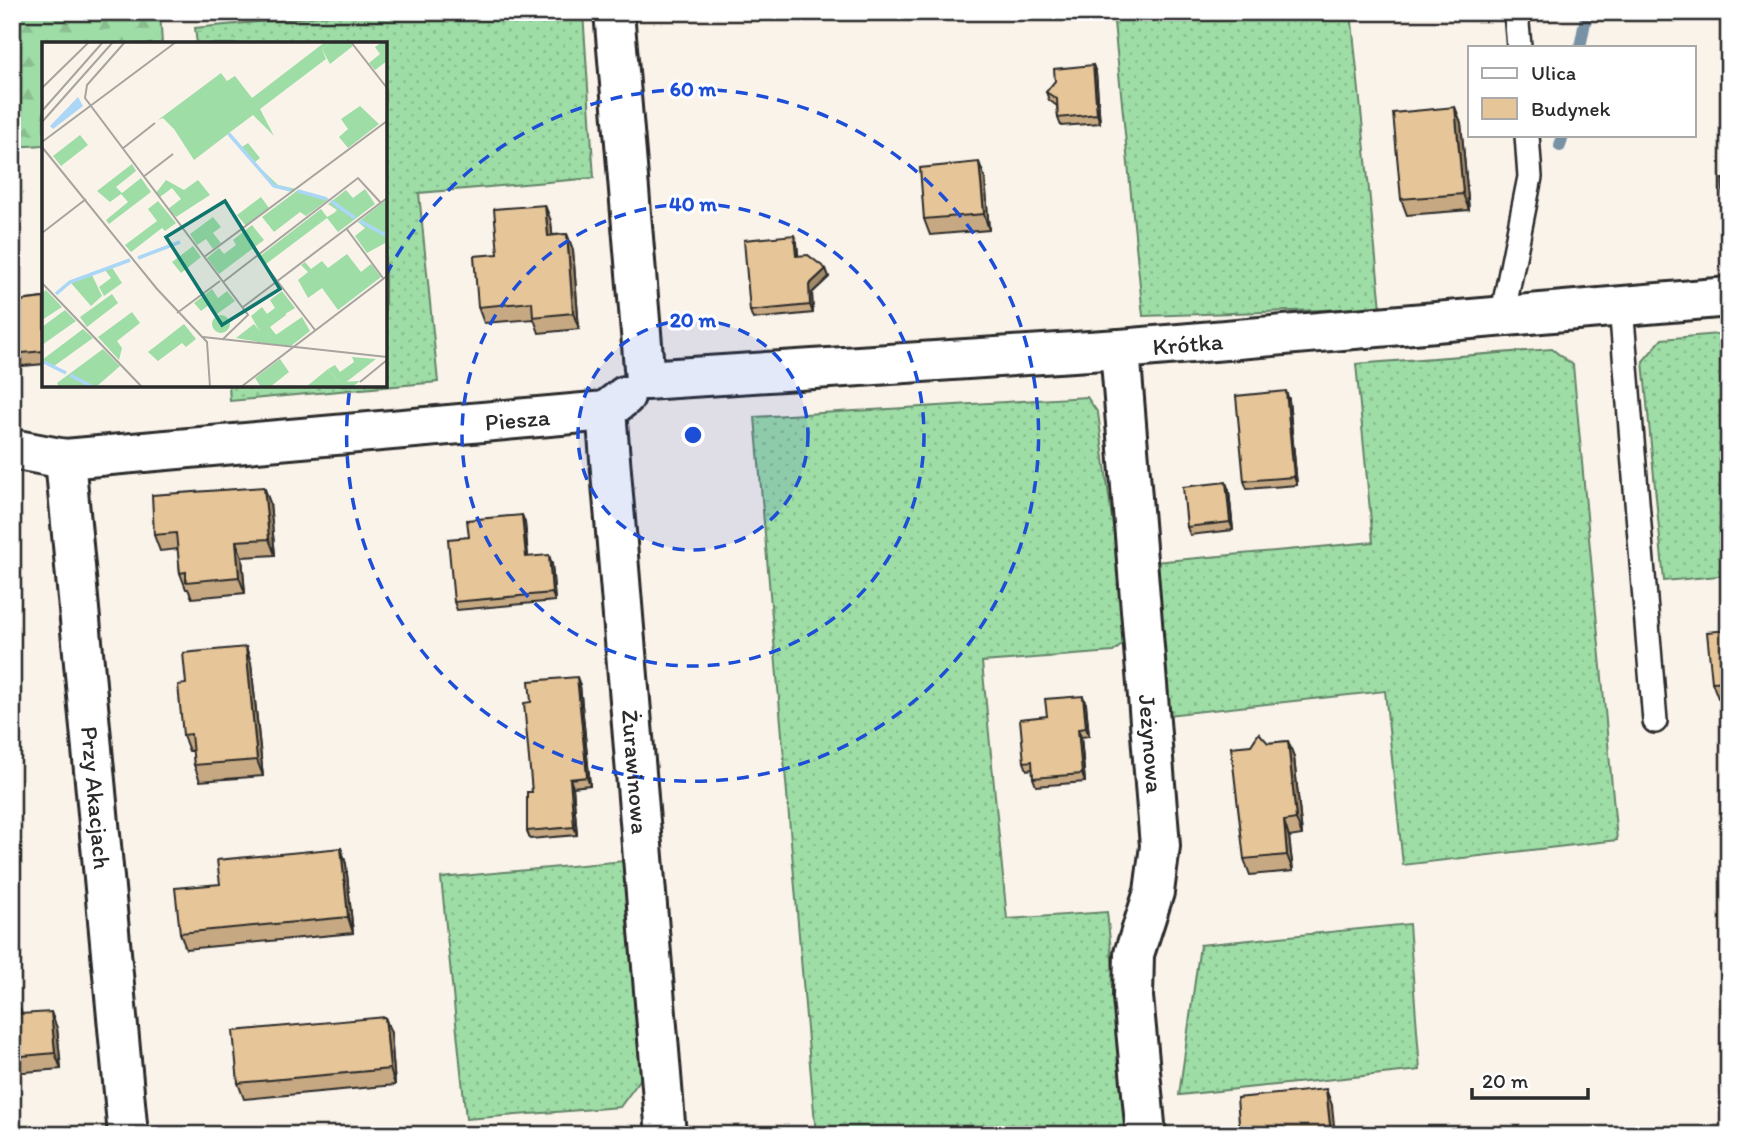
<svg xmlns="http://www.w3.org/2000/svg" width="1741" height="1147" font-family="Itim,sans-serif">
<style>
.grass{fill:url(#grass-dots);stroke:#648468;stroke-width:2}
.forest{fill:url(#forest-firs);stroke:#648468;stroke-width:2}
.lines{fill:none;stroke-linecap:round;stroke-linejoin:round}
.stream{stroke:#7892a5;stroke-width:12}
.service-casing{stroke:#2b2b2b;stroke-width:28}
.minor-casing{stroke:#2b2b2b;stroke-width:44}
.service{stroke:#fff;stroke-width:23}
.minor{stroke:#fff;stroke-width:38}
.wall{fill:#c6a983;stroke:#2b2b2b;stroke-width:2}
.shaded-wall{fill:#a18a6a;stroke:#2b2b2b;stroke-width:2}
.building{fill:#e6c598;stroke:#2b2b2b;stroke-width:2}
.ring{fill:none;stroke:#1d4ed8;stroke-width:3.5;stroke-dasharray:12 9}
.labels{text-anchor:middle;dominant-baseline:central;stroke-width:6;stroke-linejoin:round;paint-order:stroke}
.street-label{font-size:24px;fill:#2b2b2b;stroke:#fff}
.inset-river{fill:none;stroke:#abd6f6;stroke-width:3.5}
.inset-road{fill:none;stroke:#a7a39e;stroke-width:2}
.view{fill:#0f766e;fill-opacity:0.15;stroke:#0f766e;stroke-width:3.5}
.inset-edge{fill:none;stroke:#2b2b2b;stroke-width:3.5}
.centre{fill:#1d4ed8;stroke:#fff;stroke-width:3.5}
.ring-label{font-size:21px;text-anchor:middle;font-weight:bold;fill:#1d4ed8;stroke:#fff;stroke-width:6;stroke-linejoin:round;paint-order:stroke}
</style>
<defs>
<pattern id="grass-dots" width="8" height="8" patternUnits="userSpaceOnUse" patternTransform="scale(1.75)"><rect width="8" height="8" fill="#9edda6"/><path d="M2 2h.1M6 6h.1" fill="none" stroke="#88be8f" stroke-width="1.8" stroke-linecap="round"/></pattern>
<pattern id="forest-firs" width="22" height="20" patternUnits="userSpaceOnUse" patternTransform="scale(1.75)"><rect width="22" height="20" fill="#9edda6"/><path d="M5 1l3.5 6h-7zM16 11l3.5 6h-7z" fill="#88be8f"/></pattern>
</defs>
<rect width="100%" height="100%" fill="#faf3ea"/>
<filter id="ink" filterUnits="userSpaceOnUse"><feTurbulence type="fractalNoise" baseFrequency=".0143" numOctaves="2"/><feDisplacementMap in="SourceGraphic" scale="14" xChannelSelector="R" yChannelSelector="G"/><feConvolveMatrix kernelMatrix="1 2 1 2 8 2 1 2 1" color-interpolation-filters="sRGB"/></filter>
<g filter="url(#ink)">
<g class="grass">
<path d="M360,12H583L594,178L419,193L438,382L230,401L229,385H385V44H197L195,28Z"/>
<path d="M1113,12H1351L1381,308L1143,316Z"/>
<path d="M1729,333V575L1664,581L1643,361L1662,339Z"/>
<path d="M1552,349L1573,365L1617,840L1403,865L1385,691L1168,715L1155,562L1373,542L1356,364Z"/>
<path d="M1087,397L1098,413L1128,640L1113,652L982,662L1007,919L1107,912L1130,1135H816L755,417Z"/>
<path d="M624,861L642,1077L620,1107L466,1119L441,878Z"/>
<path d="M1409,924L1420,1070L1179,1095L1200,945Z"/>
</g>
<path class="forest" d="M12,12H160L162,44H44V145L12,147Z"/>
<g class="lines">
<g class="stream">
<path d="M1580,47L1587,12"/>
<path d="M1560,146L1563,135"/>
</g>
<defs>
<g id="service">
<path d="M1516,12L1519,47"/>
<path d="M1621,306L1655,721"/>
<path d="M1502,317L1530,177L1527,135"/>
</g>
<g id="minor">
<path d="M614,12L645,380"/>
<path id="s1" d="M1120,349L1160,846L1154,892L1134,954L1133,997L1146,1135"/>
<path id="s2" d="M645,380L1120,349L1729,297"/>
<path id="s3" d="M606,411L666,1135"/>
<path id="s4" d="M12,449L65,459L606,411L625,396"/>
<path id="s5" d="M65,459L128,1135"/>
</g>
</defs>
<use href="#service" class="service-casing"/>
<use href="#minor" class="minor-casing"/>
<use href="#service" class="service"/>
<use href="#minor" class="minor"/>
</g>
<g class="wall">
<path d="M1093,65L1096,73L1100,123L1061,126L1058,118L1057,106L1049,100L1046,92Z"/>
<path d="M1455,107L1461,123L1469,210L1407,215L1401,199Z"/>
<path d="M985,178L989,230L930,235L924,219Z"/>
<path d="M1729,179V227L1724,212Z"/>
<path d="M551,221L552,235L567,234L573,250L579,329L539,333L534,319L484,323L478,307L498,254Z"/>
<path d="M797,243L798,256L826,269L829,277L812,293L813,313L753,319L750,311Z"/>
<path d="M44,298V364L12,367V302Z"/>
<path d="M1289,400L1297,485L1247,489L1244,481Z"/>
<path d="M264,487L270,503L275,555L242,557L245,593L192,598L188,589H186L180,573L178,549L160,551L154,535Z"/>
<path d="M1229,491L1233,530L1190,535L1187,527Z"/>
<path d="M522,515L525,523L528,557L552,564L555,601L457,610L454,602L469,537Z"/>
<path d="M1729,630V697L1718,698L1712,682Z"/>
<path d="M246,647L251,663L263,776L200,781L194,765L193,751H189L183,735L186,684Z"/>
<path d="M580,685L590,785L573,787L577,835L530,839L527,831L532,792L531,702Z"/>
<path d="M1086,704L1089,736L1081,737L1085,782L1036,786L1033,778V769L1027,770L1024,762Z"/>
<path d="M1288,741L1294,757L1302,835L1289,837L1293,871L1250,875L1244,859L1268,743Z"/>
<path d="M341,848L346,864L353,933L186,949L180,933L220,884Z"/>
<path d="M20,1009L22,1014L57,1028L61,1069L12,1073V1010Z"/>
<path d="M391,1033L395,1085L244,1099L238,1083Z"/>
</g>
<g class="shaded-wall">
<path d="M1093,65L1096,73L1100,123L1097,114Z"/>
<path d="M1455,107L1461,123L1469,210L1463,194Z"/>
<path d="M979,162L985,178L989,230L984,214Z"/>
<path d="M545,205L551,221L554,252L548,236Z"/>
<path d="M567,234L573,250L579,329L573,313Z"/>
<path d="M794,235L797,243L799,264L796,256Z"/>
<path d="M826,269L829,277L812,293L813,313L810,305L809,285Z"/>
<path d="M1286,391L1289,400L1297,485L1294,477Z"/>
<path d="M1226,482L1229,491L1233,530L1230,522Z"/>
<path d="M264,487L270,503L275,555L269,539Z"/>
<path d="M522,515L525,523L529,566L526,557Z"/>
<path d="M236,541L242,557L245,593L239,577Z"/>
<path d="M549,555L552,564L555,601L552,593Z"/>
<path d="M246,647L251,663L263,776L257,760Z"/>
<path d="M577,677L580,685L590,785L587,777Z"/>
<path d="M1083,696L1086,704L1089,736L1086,728Z"/>
<path d="M1078,729L1081,737L1085,782L1082,774Z"/>
<path d="M1288,741L1294,757L1302,835L1296,819Z"/>
<path d="M570,779L573,787L577,835L574,827Z"/>
<path d="M1284,821L1289,837L1293,871L1287,855Z"/>
<path d="M341,848L346,864L353,933L348,917Z"/>
<path d="M51,1012L57,1028L61,1069L55,1053Z"/>
<path d="M385,1017L391,1033L395,1085L390,1069Z"/>
<path d="M1326,1089L1332,1105L1335,1135H1331Z"/>
</g>
<g class="building">
<path d="M1093,65L1097,114L1058,118L1057,99L1046,92L1055,81L1054,69Z"/>
<path d="M1455,107L1463,194L1401,199L1393,113Z"/>
<path d="M979,162L984,214L924,219L920,168Z"/>
<path d="M1722,179H1729V212H1724Z"/>
<path d="M545,205L548,236L567,234L573,313L533,317L532,302L478,307L474,256L498,254L494,209Z"/>
<path d="M794,235L796,256L808,255L826,269L809,285L810,305L750,311L744,240Z"/>
<path d="M44,298V351L12,354V302Z"/>
<path d="M1286,391L1294,477L1244,481L1236,396Z"/>
<path d="M1226,482L1230,522L1187,527L1183,487Z"/>
<path d="M264,487L269,539L236,541L239,577L186,582V572L180,573L176,533L154,535L152,495Z"/>
<path d="M522,515L526,557L549,555L552,593L454,602L448,539L469,537L467,520Z"/>
<path d="M1729,630V681L1712,682L1707,632Z"/>
<path d="M246,647L257,760L194,765L191,734L183,735L178,685L186,684L183,653Z"/>
<path d="M577,677L587,777L570,779L574,827L527,831V792H532L524,703L531,702L529,681Z"/>
<path d="M1083,696L1086,728L1078,729L1082,774L1033,778L1032,761L1024,762L1020,719L1047,716L1045,699Z"/>
<path d="M1259,733L1268,743L1288,741L1296,819L1284,821L1287,855L1244,859L1231,747L1251,745Z"/>
<path d="M341,848L348,917L180,933L175,888L220,884L217,860Z"/>
<path d="M20,1009V1014L51,1012L55,1053L12,1057V1010Z"/>
<path d="M385,1017L390,1069L238,1083L233,1031Z"/>
<path d="M1326,1089L1331,1135H1240L1237,1098Z"/>
</g>
</g>
<circle cx="693" cy="435" r="115" fill="#1d4ed8" fill-opacity=".12"/>
<g class="ring">
<circle cx="693" cy="435" r="115"/>
<circle cx="693" cy="435" r="231"/>
<path d="M386 275A346 346 0 1 1 350 387"/>
</g>
<g class="labels">
<g class="street-label">
<text stroke="none"><textPath href="#s2" startOffset="544">Krótka</textPath></text>
<text stroke="none"><textPath href="#s4" startOffset="508">Piesza</textPath></text>
<text stroke="none"><textPath href="#s1" startOffset="396">Jeżynowa</textPath></text>
<text stroke="none"><textPath href="#s3" startOffset="362">Żurawinowa</textPath></text>
<text stroke="none"><textPath href="#s5" startOffset="340">Przy Akacjach</textPath></text>
</g>
</g>
<g transform="translate(42 42)">
<rect width="345" height="345" fill="#faf3ea"/>
<path d="M283,0H289L280,7L284,17L218,67L232,94L211,73L187,91L200,105L206,101L218,116L213,120L217,125L236,143L254,147L251,150L231,145L186,92L152,118L132,87L121,76L116,78L179,31L185,39L193,34L210,56ZM340,0H345V19L333,28L327,21L338,12L333,5ZM318,64L337,82L306,106L297,95L306,87L299,77ZM38,93L46,103L19,124L11,114ZM90,122L94,129L74,145L80,151L99,136L109,150L67,182L64,178L86,160L79,152L68,160L55,149ZM124,138L142,148L156,138L168,153L134,175L126,167L139,157L130,146L118,155L114,151ZM323,147L333,162L296,190L285,176L224,222L218,214L279,167L285,175L292,171L295,168L286,162L304,148L311,156ZM256,148L287,157L264,174L258,170L232,190L220,175ZM219,155L227,166L204,184L195,173ZM345,157V200L325,211L313,194L323,186L316,180ZM116,159L134,181L123,189L120,186L89,210L83,203L115,179L106,167ZM171,175L179,185L171,191L179,201L171,207L164,197L155,203L148,192ZM210,183L222,198L177,232L165,216L177,206L182,212L194,203L191,198ZM151,204L159,215L139,231L130,220ZM305,212L319,230L329,222L339,235L296,268L280,246L266,256L256,238L266,230L259,223L263,220L269,227L280,219L286,226ZM69,224L80,241L62,254L57,245L69,236L63,228L50,233L60,254L49,264L29,241L12,252L27,239ZM170,247L176,256L185,249L193,259L175,272L167,263L159,269L152,261ZM4,248L20,265L0,278V251ZM240,249L253,266L217,288L209,274L220,265L225,272L233,266L228,258ZM70,252L76,261L45,285L38,275ZM23,268L34,279L0,303V285ZM90,270L98,281L75,299L80,306L77,318L56,295ZM260,275L268,289L249,304L222,301ZM142,282L154,297L144,305L140,301L116,319L106,310ZM41,287L51,296L12,324L0,318ZM61,307L78,324L54,345H17L15,341ZM310,315L334,317L303,341L297,340L286,327L293,323L298,330L312,320ZM238,317L247,330L228,345H219L213,336Z" fill="#9edda6"/>
<path d="M289,0H308L311,4L288,22L280,7ZM242,270L244,273L228,285L235,294L222,301L194,296L212,282L217,288ZM170 282a9 9 0 1 1 18 0a9 9 0 1 1-18 0ZM286,327L297,340L318,339L310,345H264Z" fill="#9edda6"/>
<path d="M36,55L41,64L11,87L8,84Z" fill="#abd6f6"/>
<path class="inset-river" d="M187,92L232,144L249,148M256,149L285,157M289,159L313,176M318,179L345,194M96,216L138,200M14,252L28,240L88,218M0,319L24,331M28,333L51,345"/>
<path class="inset-road" d="M83,0L45,43L43,56L206,273L180,298M309,0L345,46M0,46L47,0M0,69L61,0M0,80L71,0M0,100L134,0M0,105L115,247L165,300L168,345M80,107L113,81M101,135L131,112M304,186L341,236M0,191L44,157M216,214L273,288M162,215L345,79M181,240L316,136L339,161M0,241L100,345M201,265L345,156M135,271L178,239M161,295L345,315M318,340L345,318M199,345L345,234"/>
<path class="view" d="M183,159L238,247L180,283L124,195Z"/>
<rect width="345" height="345" class="inset-edge"/>
</g>
<circle cx="693" cy="435" r="10" class="centre"/>
<g class="ring-label">
<text x="693" y="96">60 m</text>
<text x="693" y="211">40 m</text>
<text x="693" y="327">20 m</text>
</g>
<rect width="1741" height="1147" fill="none" stroke="#fff" stroke-width="42"/>
<rect x="21" y="21" width="1699" height="1105" fill="none" stroke="#2b2b2b" stroke-width="2.5" filter="url(#ink)"/>
<rect x="1468" y="46" width="228" height="91" fill="#ffffff" stroke="#aaaaaa" stroke-width="2"/>
<rect x="1482" y="68" width="35" height="10" fill="#ffffff" stroke="#aaaaaa" stroke-width="2"/>
<text x="1531" y="80" font-size="21" fill="#2b2b2b">Ulica</text>
<rect x="1482" y="98" width="35" height="21" fill="#e6c598" stroke="#aaaaaa" stroke-width="2"/>
<text x="1531" y="116" font-size="21" fill="#2b2b2b">Budynek</text>
<path d="M1472 1088v10h116v-10" fill="none" stroke="#2b2b2b" stroke-width="3.5"/>
<text x="1482" y="1088" font-size="21" fill="#2b2b2b" stroke="#ffffff" stroke-width="5" paint-order="stroke">20 m</text>
</svg>
